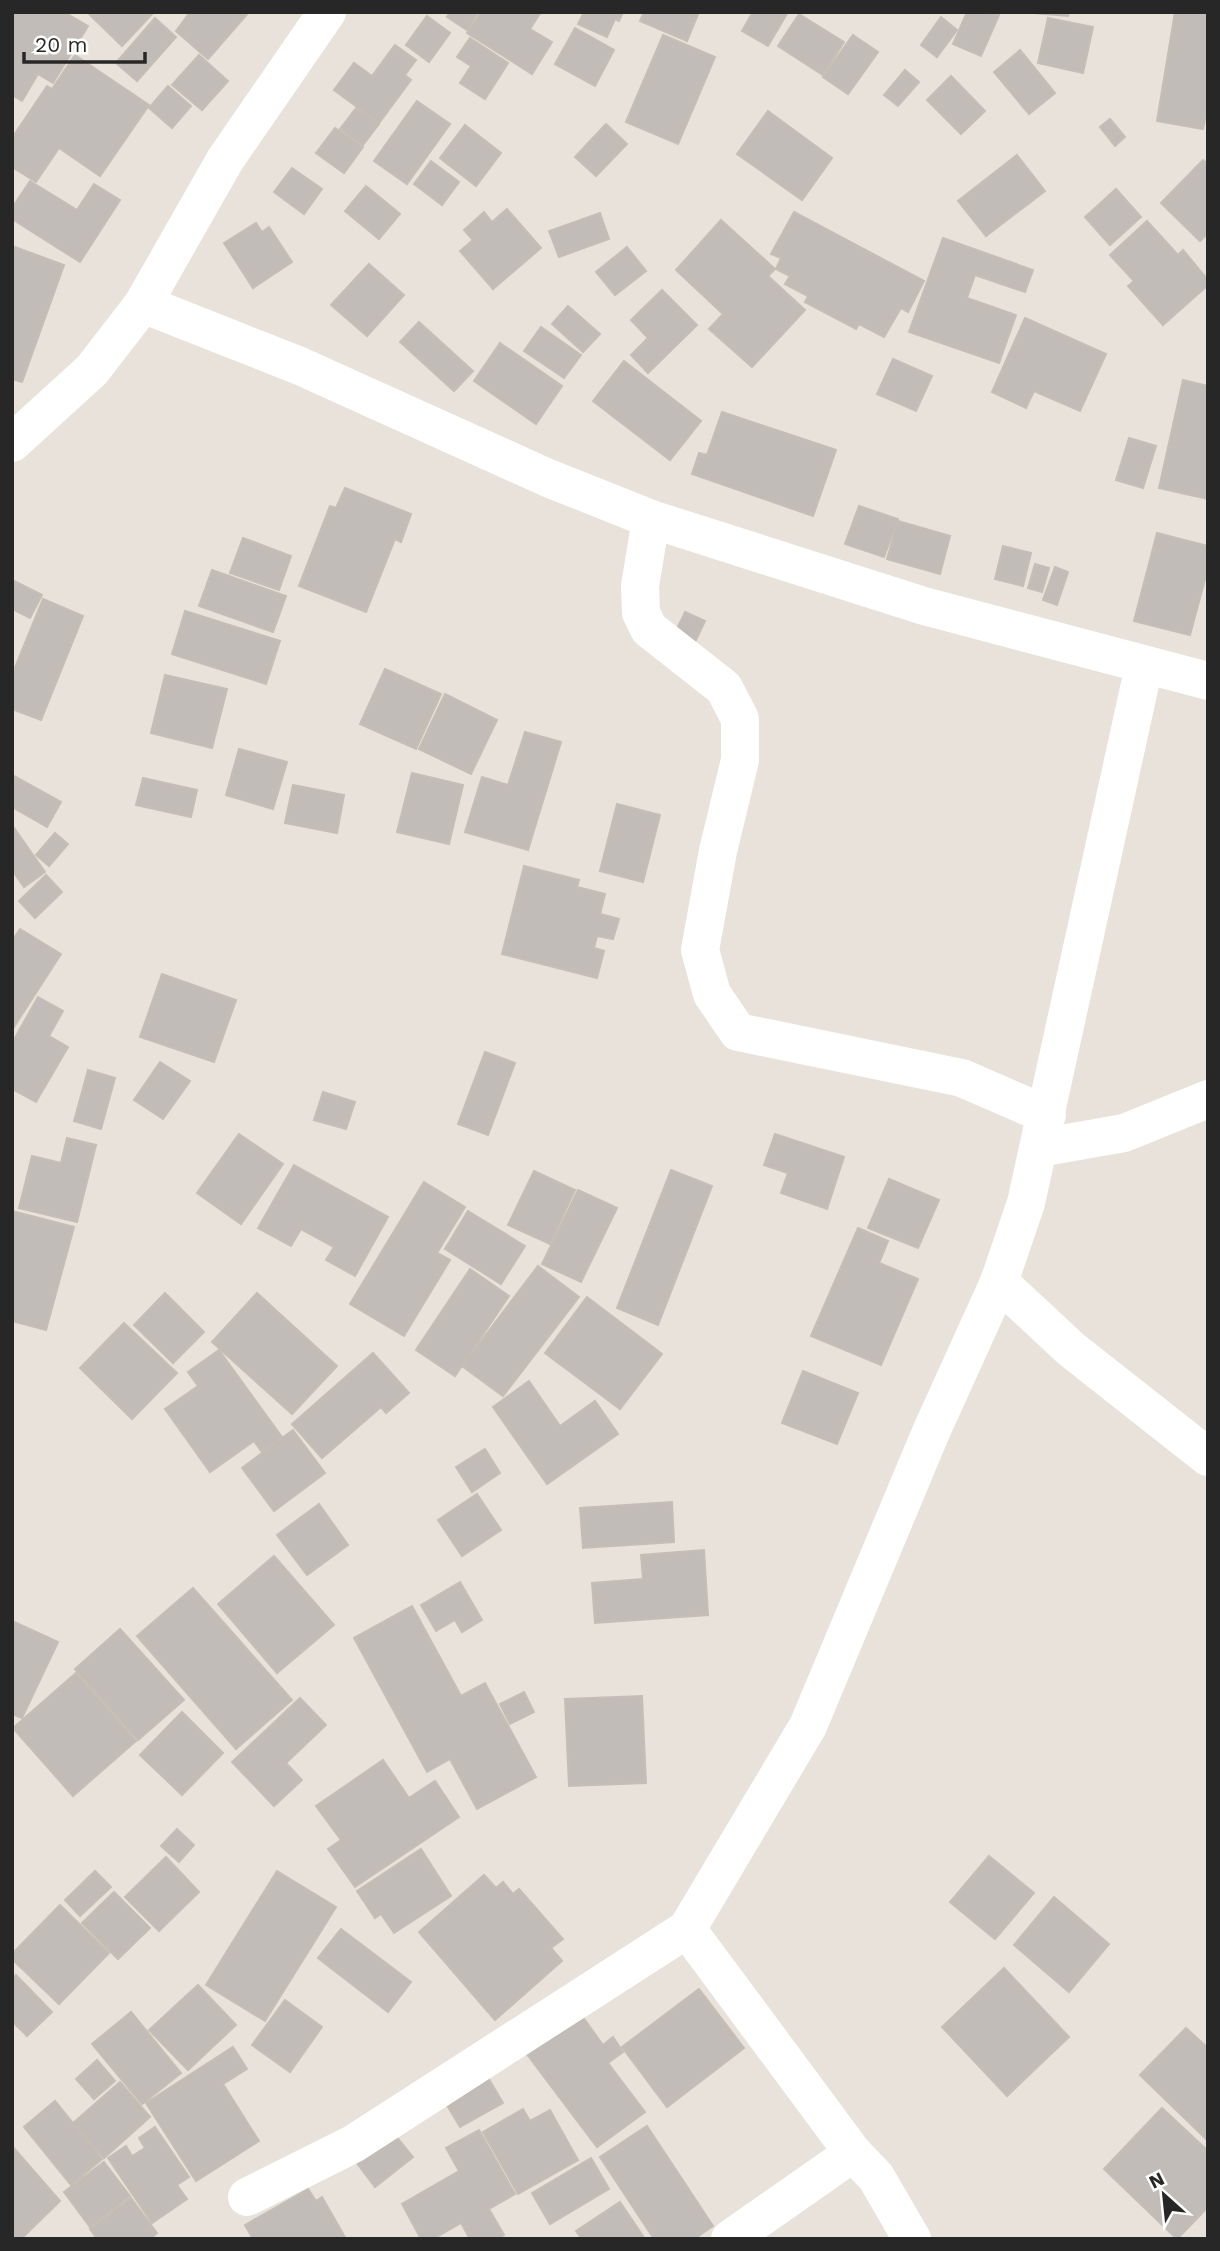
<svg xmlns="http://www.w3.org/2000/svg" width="1220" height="2251" font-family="'Work Sans',sans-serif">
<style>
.building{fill:#c1bcb7;stroke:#c4beb4;stroke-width:2}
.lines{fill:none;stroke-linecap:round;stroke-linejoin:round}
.street{stroke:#fff;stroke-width:38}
.secondary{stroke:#fff;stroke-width:38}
</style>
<rect width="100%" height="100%" fill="#e9e2da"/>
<g class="building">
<path d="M12,12H64L88,26L53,83L38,74L22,101L12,95Z"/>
<path d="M87,12H154L122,46Z"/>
<path d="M190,12H249L208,59L176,31Z"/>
<path d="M450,12H478L467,30L447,17Z"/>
<path d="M481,12H541L530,29L552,42L532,74L467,33Z"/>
<path d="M584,12H623L619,21L615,19L607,37L578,24Z"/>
<path d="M644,12H699L687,41L640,21Z"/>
<path d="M753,12H788L768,46L742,31Z"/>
<path d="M967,12L999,15L981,56L953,44Z"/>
<path d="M1021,12H1069L1068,16Z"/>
<path d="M1175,12H1208V105L1203,129L1157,121Z"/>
<path d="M799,14L844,42L823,75L778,46Z"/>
<path d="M427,16L450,33L429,62L406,45Z"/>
<path d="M941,17L957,30L937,57L921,45Z"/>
<path d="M155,18L176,37L137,81L116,63Z"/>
<path d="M1048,18L1093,27L1083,73L1038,63Z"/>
<path d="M575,28L614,50L595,86L555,64Z"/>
<path d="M663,35L715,57L678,144L626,122Z"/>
<path d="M853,35L878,52L848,94L823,77Z"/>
<path d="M470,38L508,63L485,99L460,83L471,66L457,57Z"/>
<path d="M395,45L416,60L405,75L411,80L379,123L334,90L354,63L372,76Z"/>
<path d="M1020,50L1055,93L1029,114L994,72Z"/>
<path d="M75,55L149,105L100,176L59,148L36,182L12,167V138L47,86L52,89Z"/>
<path d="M199,55L228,81L202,110L172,85Z"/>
<path d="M905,70L919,82L898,106L884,95Z"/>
<path d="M951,76L985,111L961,134L927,100Z"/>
<path d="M168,86L191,106L172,128L149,108Z"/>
<path d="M417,101L450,124L407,184L374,161Z"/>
<path d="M356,108L379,124L363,145L340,129Z"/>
<path d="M768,111L832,158L802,200L737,154Z"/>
<path d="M1110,119L1125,137L1115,146L1100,127Z"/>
<path d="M606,124L627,144L596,176L575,157Z"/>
<path d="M465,125L501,153L476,186L440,158Z"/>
<path d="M335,128L363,147L344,173L316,153Z"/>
<path d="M1017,155L1045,191L986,236L958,201Z"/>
<path d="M1203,160L1208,164V233L1200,241L1161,203Z"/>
<path d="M431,161L459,182L442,205L414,184Z"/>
<path d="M292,168L322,189L304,214L274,192Z"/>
<path d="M30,181L77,210L94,184L120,200L80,262L12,219V208Z"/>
<path d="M366,186L400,214L379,239L345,211Z"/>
<path d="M1116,189L1141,217L1110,245L1085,217Z"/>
<path d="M507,209L541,248L493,289L460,251L473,240L464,230L484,212L492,222Z"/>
<path d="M794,212L924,281L908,312L901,308L884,337L859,324L856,329L805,302L808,296L785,284L790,276L776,269L781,258L771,254Z"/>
<path d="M600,213L609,239L559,257L549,231Z"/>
<path d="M721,220L775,269L768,276L805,310L752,367L709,329L723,314L676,270Z"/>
<path d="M1147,221L1178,255L1183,250L1208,280V285L1163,325L1128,286L1134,281L1110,255Z"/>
<path d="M256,223L262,232L269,227L292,262L253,288L224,243Z"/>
<path d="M943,238L1033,270L1025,292L975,275L967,298L1016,315L999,363L909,332Z"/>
<path d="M12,246L64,265L22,382L12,379Z"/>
<path d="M627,247L646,271L615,295L596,272Z"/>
<path d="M369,264L404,295L367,336L331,305Z"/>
<path d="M662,290L697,325L648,373L631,355L648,338L631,320Z"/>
<path d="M568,306L600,334L583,352L552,324Z"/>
<path d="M1025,318L1106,354L1080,411L1034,391L1026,408L992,392Z"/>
<path d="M419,322L473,371L454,391L400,342Z"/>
<path d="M541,327L581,355L564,378L524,351Z"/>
<path d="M500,343L562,386L536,424L474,381Z"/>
<path d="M893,359L932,376L916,411L877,394Z"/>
<path d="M624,361L701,421L670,460L593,401Z"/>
<path d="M1183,380L1208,386V499L1159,488Z"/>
<path d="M722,412L836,450L813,516L692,474L699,453L707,455Z"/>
<path d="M1129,438L1156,446L1143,488L1116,480Z"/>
<path d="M345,488L411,514L401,542L395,539L366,612L299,586L330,506L336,508Z"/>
<path d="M859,506L898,519L884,557L845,544Z"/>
<path d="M898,521L950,536L940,574L887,559Z"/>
<path d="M1157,533L1208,546V568L1190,635L1134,621Z"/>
<path d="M243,538L291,556L279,590L230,573Z"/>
<path d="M1003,546L1031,553L1023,586L995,579Z"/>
<path d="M1035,564L1049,568L1042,592L1028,588Z"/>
<path d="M1055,567L1068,572L1057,605L1043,600Z"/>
<path d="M212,570L286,596L273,632L199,606Z"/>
<path d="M12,580L42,595L30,618L12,609Z"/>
<path d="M43,599L83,616L41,720L12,709V675Z"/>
<path d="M185,611L280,641L266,684L172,654Z"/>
<path d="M685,612L705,621L695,642L675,633Z"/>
<path d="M385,669L441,694L416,749L360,724Z"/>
<path d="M165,675L227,689L212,748L151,733Z"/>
<path d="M445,694L497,720L471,774L419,749Z"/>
<path d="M525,732L561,742L528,850L465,832L482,777L508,785Z"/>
<path d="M239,749L287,762L273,809L226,795Z"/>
<path d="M412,773L463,785L449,844L397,832Z"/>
<path d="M12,775L61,802L47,827L12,807Z"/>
<path d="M143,778L197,790L191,817L136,805Z"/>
<path d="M293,785L344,795L337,833L285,823Z"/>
<path d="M617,804L660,815L643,882L600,871Z"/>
<path d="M12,825L45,872L24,887L12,870Z"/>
<path d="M55,833L68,844L49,866L36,855Z"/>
<path d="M524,866L579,880L577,887L605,894L600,914L619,919L613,939L597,936L594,948L604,951L597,978L502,954Z"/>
<path d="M46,875L62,892L35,918L19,901Z"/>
<path d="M20,929L61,954L12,1030V941Z"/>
<path d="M162,974L236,1000L214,1062L140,1037Z"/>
<path d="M38,997L63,1011L49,1036L68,1047L36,1102L12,1089V1043Z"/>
<path d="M485,1052L515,1063L488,1135L458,1124Z"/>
<path d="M160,1062L190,1081L163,1119L134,1100Z"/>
<path d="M88,1070L115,1078L101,1129L74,1121Z"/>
<path d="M323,1092L355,1102L346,1129L314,1120Z"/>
<path d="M239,1134L283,1164L241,1224L197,1193Z"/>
<path d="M775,1134L844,1157L827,1209L781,1193L788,1173L764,1165Z"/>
<path d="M67,1138L96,1145L77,1222L19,1208L32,1156L61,1163Z"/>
<path d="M294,1165L388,1217L355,1276L326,1260L334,1247L301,1229L291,1246L258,1228Z"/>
<path d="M671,1170L712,1186L658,1325L617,1308Z"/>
<path d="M534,1171L575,1190L550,1244L508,1225Z"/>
<path d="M889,1179L939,1200L918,1248L868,1228Z"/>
<path d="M424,1182L465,1207L437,1253L450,1260L404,1336L350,1304Z"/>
<path d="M578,1190L617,1208L581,1282L542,1264Z"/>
<path d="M12,1211L74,1227L46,1330L12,1321Z"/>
<path d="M468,1211L525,1246L501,1284L445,1249Z"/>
<path d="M858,1228L888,1241L879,1263L918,1279L881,1365L811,1336Z"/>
<path d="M538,1266L579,1297L503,1396L462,1366Z"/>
<path d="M470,1269L509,1296L455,1376L416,1350Z"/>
<path d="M165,1293L204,1332L173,1363L134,1325Z"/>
<path d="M257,1293L337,1366L292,1414L212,1342Z"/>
<path d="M587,1297L662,1354L620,1409L545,1353Z"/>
<path d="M124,1323L177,1373L132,1419L80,1368Z"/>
<path d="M219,1350L282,1437L262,1452L254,1441L210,1472L165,1409L198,1386L188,1372Z"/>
<path d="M373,1353L409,1393L386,1413L381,1407L322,1458L292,1424Z"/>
<path d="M803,1371L858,1393L837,1444L782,1423Z"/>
<path d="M529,1381L560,1426L595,1401L618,1434L547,1484L493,1407Z"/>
<path d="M293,1430L325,1473L274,1511L242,1468Z"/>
<path d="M485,1449L500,1473L472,1492L456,1467Z"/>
<path d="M477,1494L501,1530L462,1556L438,1520Z"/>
<path d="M672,1502L674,1542L583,1548L580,1508Z"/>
<path d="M319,1504L348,1545L307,1575L277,1535Z"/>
<path d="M704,1550L708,1615L595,1623L592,1583L643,1579L641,1555Z"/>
<path d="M274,1556L334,1625L277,1673L218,1604Z"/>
<path d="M460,1582L482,1620L462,1632L455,1620L436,1631L421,1605Z"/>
<path d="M193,1588L292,1700L236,1749L137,1636Z"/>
<path d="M412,1606L461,1696L485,1683L536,1777L477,1809L450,1759L427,1772L354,1638Z"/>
<path d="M12,1621L58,1642L22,1718L12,1714Z"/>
<path d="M120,1629L184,1700L138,1740L75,1669Z"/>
<path d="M76,1673L136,1741L73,1796L13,1728Z"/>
<path d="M524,1692L534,1712L510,1724L500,1704Z"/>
<path d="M642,1696L646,1783L569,1786L565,1699Z"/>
<path d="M300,1698L326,1725L286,1763L302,1780L274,1806L232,1762Z"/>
<path d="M182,1712L223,1753L182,1795L140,1755Z"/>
<path d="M383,1760L409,1798L435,1781L459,1817L355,1887L328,1849L341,1840L316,1806Z"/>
<path d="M177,1829L194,1845L179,1862L161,1846Z"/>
<path d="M421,1849L451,1896L394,1933L381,1914L375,1918L357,1891Z"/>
<path d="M989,1856L1034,1893L995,1939L950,1902Z"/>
<path d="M166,1857L199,1892L159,1931L125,1897Z"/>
<path d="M95,1871L111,1887L80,1916L65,1900Z"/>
<path d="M277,1871L336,1907L265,2021L206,1985Z"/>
<path d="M484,1875L496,1888L503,1882L513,1894L519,1889L563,1939L551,1948L562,1961L495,2020L419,1932Z"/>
<path d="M114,1892L150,1928L118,1959L82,1923Z"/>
<path d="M1054,1897L1109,1944L1069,1992L1014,1945Z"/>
<path d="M60,1905L109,1953L59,2004L12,1959V1954Z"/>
<path d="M341,1929L411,1982L388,2012L318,1958Z"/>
<path d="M1004,1968L1069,2037L1007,2096L942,2027Z"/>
<path d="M16,1975L52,2012L27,2036L12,2021V1979Z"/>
<path d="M198,1985L236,2025L188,2070L149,2030Z"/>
<path d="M699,1989L744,2048L667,2107L622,2047Z"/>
<path d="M285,2000L322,2027L290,2072L252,2045Z"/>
<path d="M577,2009L603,2045L613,2037L623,2052L608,2063L645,2112L597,2147L523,2049Z"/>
<path d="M131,2012L181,2073L142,2104L92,2044Z"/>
<path d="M1186,2028L1208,2048V2141L1140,2075Z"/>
<path d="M233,2047L247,2069L223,2084L259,2141L196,2181L146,2103Z"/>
<path d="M97,2060L115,2081L94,2099L76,2079Z"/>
<path d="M484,2071L503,2103L460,2127L441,2095Z"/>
<path d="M120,2082L150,2117L104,2158L73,2123Z"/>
<path d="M55,2101L102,2159L71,2185L24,2127Z"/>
<path d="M1162,2108L1208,2151V2207L1177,2239L1104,2169Z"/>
<path d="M523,2109L530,2121L550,2110L578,2160L518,2194L483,2132Z"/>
<path d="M647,2126L713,2226L694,2239H654L600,2157Z"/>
<path d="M155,2127L189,2177L177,2185L187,2199L152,2223L108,2158L126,2146L132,2156L145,2148L139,2138Z"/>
<path d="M390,2129L413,2157L375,2187L353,2158Z"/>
<path d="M479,2130L515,2194L489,2209L504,2235L497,2239H470L461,2223L433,2239H421L402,2204L459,2171L446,2148Z"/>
<path d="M12,2146L60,2201L21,2239H12Z"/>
<path d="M591,2158L609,2189L550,2224L532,2193Z"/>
<path d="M104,2162L130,2196L90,2227L64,2192Z"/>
<path d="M308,2189L316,2201L322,2197L346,2239H253L245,2225Z"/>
<path d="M131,2198L157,2233L150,2239H97L90,2229Z"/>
<path d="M620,2202L645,2239H582L576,2231Z"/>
</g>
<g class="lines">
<g class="street">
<path d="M651,519L640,586L641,613L649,629L724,688L740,719V760L718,851L700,950L712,994L738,1032L962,1078L1047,1115"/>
<path d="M1039,1148L1124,1133L1208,1099"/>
<path d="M999,1282L1071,1349L1208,1457"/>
<path d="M687,1929L853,2153L876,2177L912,2239"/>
<path d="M247,2197L353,2144L687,1929L808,1726L931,1432L999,1282L1026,1203L1144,666"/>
<path d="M730,2239L853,2153"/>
</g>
<g class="secondary">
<path d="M143,304L300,366L548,478L651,519L924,606L1208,681"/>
<path d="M12,443L92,370L143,304L225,160L327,12"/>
</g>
</g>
<rect width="1220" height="2251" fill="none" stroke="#272727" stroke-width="28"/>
<g transform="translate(1164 2195) rotate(333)" stroke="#ffffff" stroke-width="5" paint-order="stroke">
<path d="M0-5L12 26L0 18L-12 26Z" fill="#272727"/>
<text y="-10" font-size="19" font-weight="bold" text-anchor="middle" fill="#272727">N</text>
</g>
<path d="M24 52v10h121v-10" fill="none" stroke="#272727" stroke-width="3.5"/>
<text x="35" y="52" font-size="21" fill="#272727" stroke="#ffffff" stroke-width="5" paint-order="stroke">20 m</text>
</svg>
